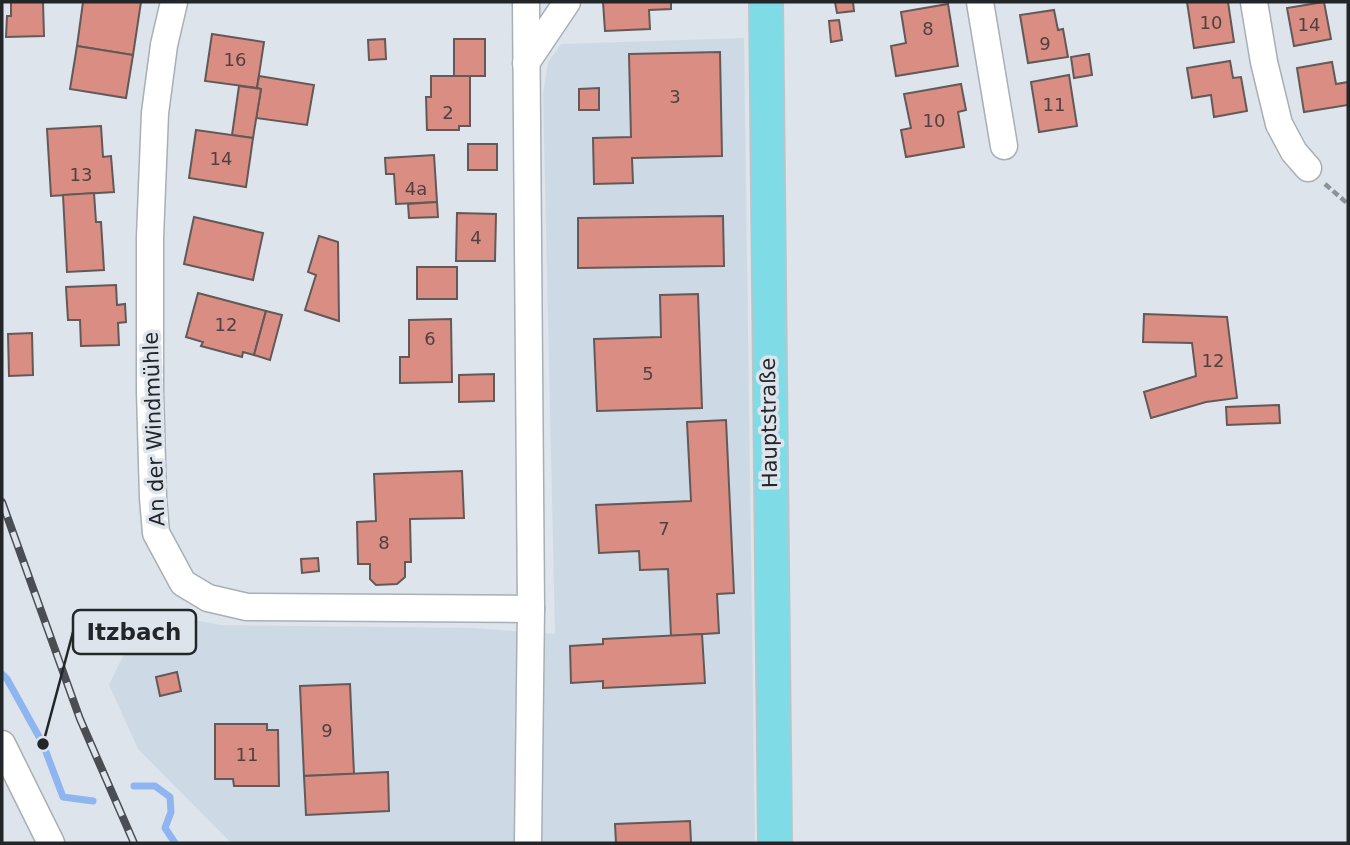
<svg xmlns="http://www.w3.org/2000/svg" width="1350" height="845" font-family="'DejaVu Sans',sans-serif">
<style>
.built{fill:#cddae6}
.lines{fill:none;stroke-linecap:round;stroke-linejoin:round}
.stream{stroke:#8fb5f0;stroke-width:7}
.building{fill:#da8e83;stroke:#635958;stroke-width:2}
.minor-casing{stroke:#a8afb5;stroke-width:29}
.major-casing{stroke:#c1c2c3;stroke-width:36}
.path{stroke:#8c9297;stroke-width:4.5;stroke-dasharray:7 3.5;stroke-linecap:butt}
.minor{stroke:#fff;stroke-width:26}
.major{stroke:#7fdce7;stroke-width:33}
.rail-casing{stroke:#4a4e52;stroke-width:8}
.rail{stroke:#dde4eb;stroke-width:5;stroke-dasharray:16;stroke-linecap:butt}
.labels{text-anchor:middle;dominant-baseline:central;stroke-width:7;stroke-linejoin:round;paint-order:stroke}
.number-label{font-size:18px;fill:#514040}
.street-label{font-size:21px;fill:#232629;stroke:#dde4eb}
.leader{fill:none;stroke:#232629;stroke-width:2.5}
.callout-dot{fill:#232629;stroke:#dde4eb;stroke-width:2.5}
.callout{fill:#dde4eb;stroke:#232629;stroke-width:2.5}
.callout-label{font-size:23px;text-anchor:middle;font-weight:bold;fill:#232629}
</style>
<rect width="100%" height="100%" fill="#dde4eb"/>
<path class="built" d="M744,38L755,843H231L138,749L109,685L132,637L168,615L221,625L472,628L555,634L543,94L548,62L561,44Z"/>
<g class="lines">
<g class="stream">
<path d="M2,674L7,679L43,744L63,797L93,801"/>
<path d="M134,786H155L170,797L171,812L165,828L175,843"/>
</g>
</g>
<g class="building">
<path d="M11,2H43L44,36L6,37L7,16H11Z"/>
<path d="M83,2H141L133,55L77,46Z"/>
<path d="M603,2H671V9L649,10L650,29L605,31Z"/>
<path d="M835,2H853L854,11L837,13Z"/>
<path d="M1187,2H1228L1234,42L1194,48Z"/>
<path d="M1324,2L1331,39L1294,46L1287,8Z"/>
<path d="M948,4L958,66L896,76L891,46L906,43L901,12Z"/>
<path d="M1054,10L1058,30L1063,29L1068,57L1028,63L1020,15Z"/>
<path d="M839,20L842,40L831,42L829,21Z"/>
<path d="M212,34L264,42L257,88L205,81Z"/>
<path d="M385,39L386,59L369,60L368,40Z"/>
<rect x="454" y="39" width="31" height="37"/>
<path d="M77,46L133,55L126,98L70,89Z"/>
<path d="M720,52L722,156L632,158L633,183L594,184L593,138L631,137L629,54Z"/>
<path d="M1089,54L1092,75L1074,78L1071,57Z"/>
<path d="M1230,61L1233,78L1241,77L1247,111L1214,117L1211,95L1192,98L1187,68Z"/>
<path d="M1332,62L1336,84L1348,82V105L1304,112L1297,68Z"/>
<path d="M1069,75L1077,126L1039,132L1031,82Z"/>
<path d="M259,76L314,85L307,125L256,118L261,89L257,88Z"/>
<path d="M431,76H470V126H459V130H427L426,97H431Z"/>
<path d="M961,84L966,110L958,112L964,147L906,157L901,130L911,128L904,94Z"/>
<path d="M239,86L261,89L253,138L232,135Z"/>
<path d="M599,88V110H579V89Z"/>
<path d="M101,126L103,157L111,156L114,192L51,196L47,129Z"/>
<path d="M196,130L253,138L246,187L189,178Z"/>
<rect x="468" y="144" width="29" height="26"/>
<path d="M434,155L437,202L396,204L394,174H386L385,158Z"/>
<path d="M94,193L96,222H101L104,270L67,272L63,195Z"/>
<path d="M437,202L438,217L409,218L408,204Z"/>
<path d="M457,213L496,214L495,261H456Z"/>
<path d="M723,216L724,266L578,268V218Z"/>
<path d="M194,217L263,233L253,280L184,264Z"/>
<path d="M319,236L338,242L339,321L305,310L316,275L308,272Z"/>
<rect x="417" y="267" width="40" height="32"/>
<path d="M116,285L117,305L125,304L126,322L118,323L119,345L81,346L80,320H68L66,287Z"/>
<path d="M198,293L266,311L254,355L243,352L242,357L201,346L203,342L186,337Z"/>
<path d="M698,294L702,408L597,411L594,339L661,337L660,295Z"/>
<path d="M266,311L282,315L270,360L254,355Z"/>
<path d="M1144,314L1227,317L1237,398L1206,402L1151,418L1144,392L1196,376L1192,343L1143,342Z"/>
<path d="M451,319L452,382L400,383V357H409V320Z"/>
<path d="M32,333L33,375L9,376L8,334Z"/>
<path d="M494,374V401L459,402V375Z"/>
<path d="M1279,405L1280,423L1227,425L1226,407Z"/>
<path d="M726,420L734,593L717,594L719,633L671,636L668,569L640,570L639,551L599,553L596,505L691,501L687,422Z"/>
<path d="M462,471L464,518L410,519L411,562H405V577L397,584L376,585L370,579V564H358L357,522L376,521L374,474Z"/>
<path d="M318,558L319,571L302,573L301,559Z"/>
<path d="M702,634L705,683L603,688V681L571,683L570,646L603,644V639Z"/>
<path d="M177,672L181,691L160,696L156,677Z"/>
<path d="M350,684L354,774L304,776L300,686Z"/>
<path d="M215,724H267V730H278L279,786H234L233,779H215Z"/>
<path d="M388,772L389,811L306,815L304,776Z"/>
<path d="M690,821L691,843H616L615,824Z"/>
</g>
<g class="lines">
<defs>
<g id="minor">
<path d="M174,2L164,45L155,113L150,237V392L153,498L156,533L183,583L208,598L247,607L531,609"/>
<path d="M526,2L531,609L528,843"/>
<path d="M980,2L1004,146"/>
<path d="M1254,2L1264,62L1279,124L1294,152L1308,168"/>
<path d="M526,63L567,2"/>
<path d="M2,744L51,843"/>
</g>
<path id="major" d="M766,2L775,843"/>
</defs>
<use href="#minor" class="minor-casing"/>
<use href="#major" class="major-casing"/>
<path class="path" d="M1325,184L1348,204"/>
<use href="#minor" class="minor"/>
<use href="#major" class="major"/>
<defs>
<path id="rail" d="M2,502L80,719L134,843"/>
</defs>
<use href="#rail" class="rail-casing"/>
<use href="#rail" class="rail"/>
</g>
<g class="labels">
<g class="number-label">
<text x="1211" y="22">10</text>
<text x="1309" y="24">14</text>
<text x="928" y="28">8</text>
<text x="1045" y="43">9</text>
<text x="235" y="59">16</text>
<text x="675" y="96">3</text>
<text x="1054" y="104">11</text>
<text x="448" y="112">2</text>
<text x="934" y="120">10</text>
<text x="221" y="158">14</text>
<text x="81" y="174">13</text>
<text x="416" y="188">4a</text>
<text x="476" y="237">4</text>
<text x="226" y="324">12</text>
<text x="430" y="338">6</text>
<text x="1213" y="360">12</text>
<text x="648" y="373">5</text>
<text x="664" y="528">7</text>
<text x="384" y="542">8</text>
<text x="327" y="730">9</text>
<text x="247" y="754">11</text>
</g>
<g class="street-label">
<text transform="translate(769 423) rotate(-91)">Hauptstraße</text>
<text transform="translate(154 429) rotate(-92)">An der Windmühle</text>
</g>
</g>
<path class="leader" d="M43 744L73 632"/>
<circle class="callout-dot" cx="43" cy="744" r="7"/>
<rect class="callout" x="73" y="610" width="123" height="44" rx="7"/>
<g class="callout-label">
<text x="134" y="640">Itzbach</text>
</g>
<rect width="1350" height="845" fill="none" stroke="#232629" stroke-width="7"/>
</svg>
